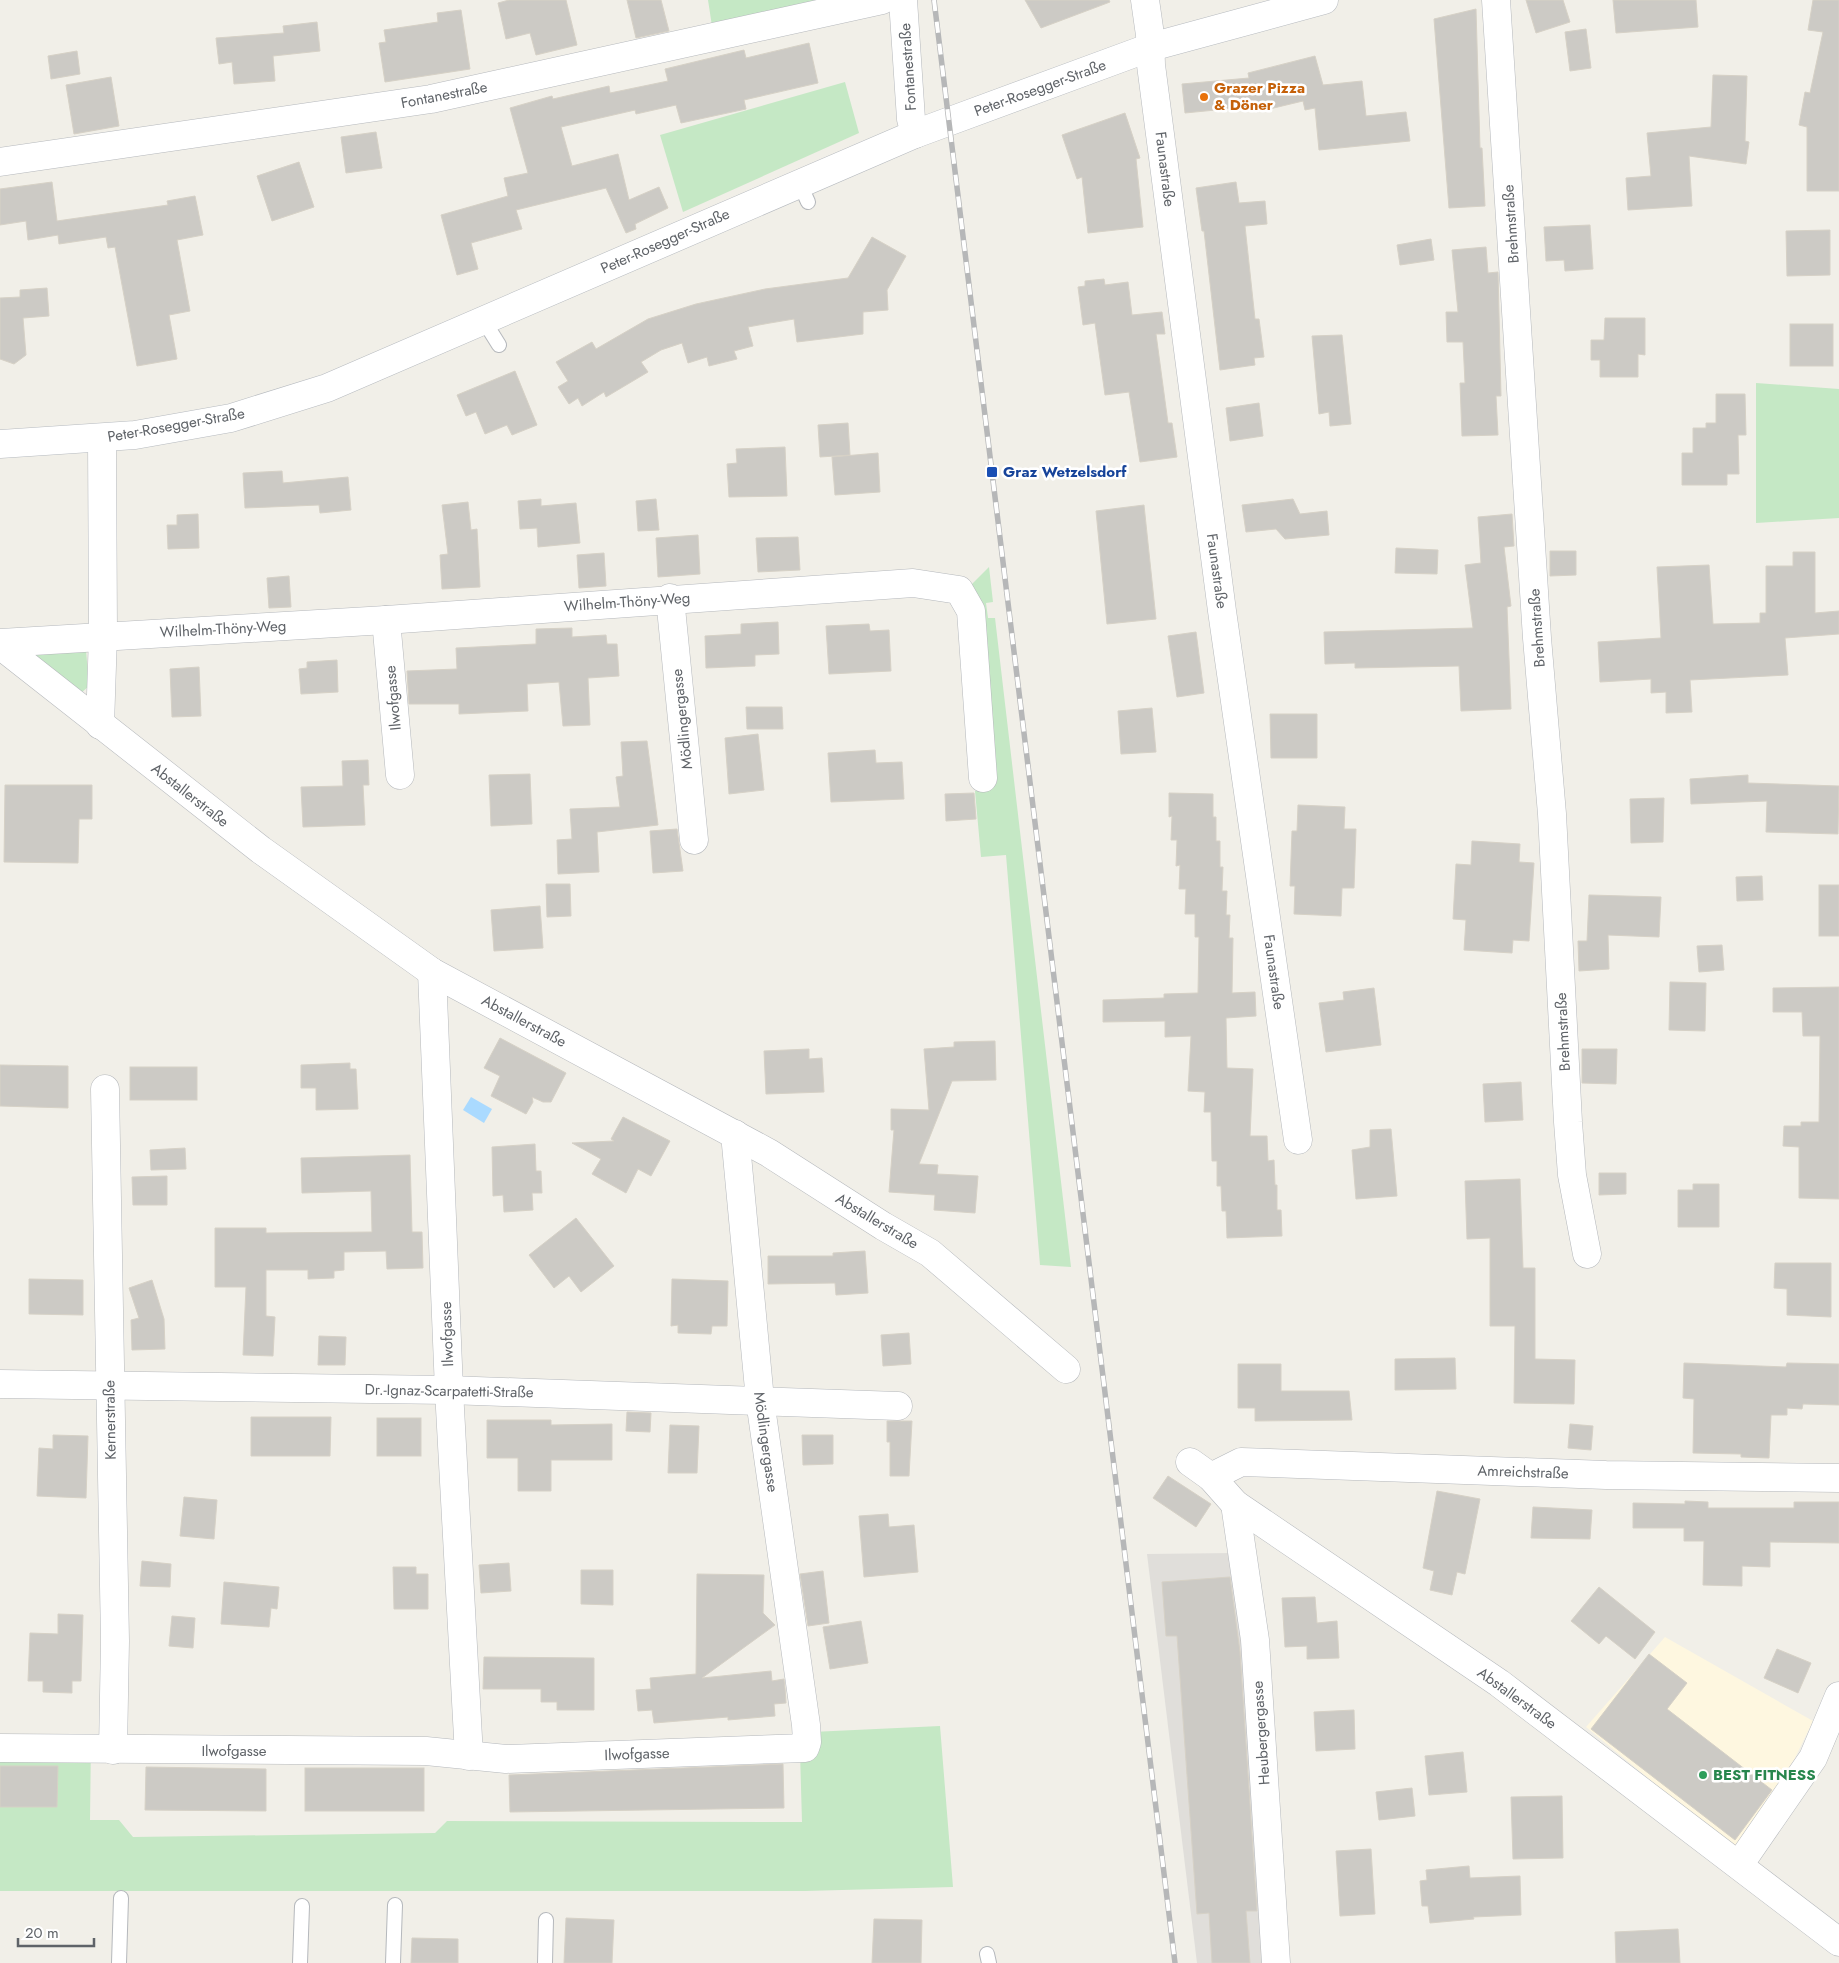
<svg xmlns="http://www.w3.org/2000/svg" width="1839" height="1963" font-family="Jost,sans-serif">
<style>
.commercial{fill:#fef7e0}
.industrial{fill:#e0deda}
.green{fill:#c5e8c5}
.water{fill:#aadaff}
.building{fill:#cccac5;stroke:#d6d1c6}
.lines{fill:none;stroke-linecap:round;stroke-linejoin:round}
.service-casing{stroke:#b5b8bc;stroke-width:16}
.minor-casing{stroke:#b5b8bc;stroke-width:29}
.secondary-casing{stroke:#b6babf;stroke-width:29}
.service{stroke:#fff;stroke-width:14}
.minor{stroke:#fff;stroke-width:28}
.secondary{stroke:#fff;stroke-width:28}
.rail-casing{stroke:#b6b7b8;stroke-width:5.5}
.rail{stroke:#fff;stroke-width:4;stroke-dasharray:11;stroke-linecap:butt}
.food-dot{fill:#e8710a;stroke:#fff;stroke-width:2}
.transit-dot{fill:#1a4fb4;stroke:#fff;stroke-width:2}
.leisure-dot{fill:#2e9e5b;stroke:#fff;stroke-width:2}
.labels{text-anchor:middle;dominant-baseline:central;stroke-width:5;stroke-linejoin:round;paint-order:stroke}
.street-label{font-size:15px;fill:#5f6368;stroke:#fff}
.food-label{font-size:15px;font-weight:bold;fill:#c56008;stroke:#fff;text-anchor:start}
.transit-label{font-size:15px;font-weight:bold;fill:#164399;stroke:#fff;text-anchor:start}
.leisure-label{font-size:15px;font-weight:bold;fill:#27864d;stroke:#fff;text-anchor:start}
</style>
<rect width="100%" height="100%" fill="#f1efe8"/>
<path class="commercial" d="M1665,1637L1813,1721L1776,1797L1734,1849L1586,1727Z"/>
<path class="industrial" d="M1233,1553L1253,1671L1268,1963H1197L1147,1554Z"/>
<g class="green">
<path d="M708,0H828L712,26Z"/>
<path d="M845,82L859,133L683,212L660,135Z"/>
<path d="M1756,383L1839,389V518L1756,523Z"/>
<path d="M989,567L993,602L986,603L988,618H995L1071,1267L1040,1265L1006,855L981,857L975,791L993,789L986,706L966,590Z"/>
<path d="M86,650L89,686L81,693L34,656L37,653Z"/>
<path d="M940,1726L953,1887L805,1891H0V1737L91,1739L90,1820H119L133,1837L435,1833L447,1821L802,1822L800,1752L812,1732Z"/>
</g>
<path class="water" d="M471,1097L492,1109L484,1123L463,1110Z"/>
<g class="building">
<path d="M509,0H566L577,45L536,55L530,33L506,39L498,3Z"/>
<path d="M627,0H661L669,31L636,38Z"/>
<path d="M1025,0H1109L1110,2L1041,28Z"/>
<path d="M1526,0H1563L1570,22L1536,33Z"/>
<path d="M1613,0H1696L1698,27L1616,33Z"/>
<path d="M1813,0H1839V191H1807V127L1799,125L1805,92L1810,93L1823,32L1808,30Z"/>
<path d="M1476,9L1480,148H1482L1485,206L1449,208L1434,19Z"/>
<path d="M461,10L470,69L385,82L379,43L386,42L384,30L438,22L437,13Z"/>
<path d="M317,22L320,51L273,56L275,81L234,84L232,62L219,64L216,38L284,33L283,26Z"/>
<path d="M1586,29L1591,68L1570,71L1565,32Z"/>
<path d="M809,43L818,83L744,100L746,109L681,123L676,105L636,114L635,110L561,127L572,166L618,154L629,200L659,187L668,208L635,224L636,229L626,233L606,188L516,210L522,229L471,243L478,269L457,275L441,215L508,196L504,178L528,173L510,108L552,96L553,99L609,86L610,93L668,81L665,69L744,50L746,58Z"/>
<path d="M77,51L80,74L51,79L48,56Z"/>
<path d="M1315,56L1323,85L1362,81L1366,116L1406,112L1410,141L1319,150L1315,108L1305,110L1303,101L1257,112L1256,106L1185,113L1182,84L1249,78L1248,73Z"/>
<path d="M1713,75L1747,76L1745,141L1749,142L1746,164L1689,156L1692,206L1628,210L1626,178L1651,176L1647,133L1711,127Z"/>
<path d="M111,77L119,126L74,134L66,85Z"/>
<path d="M1125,113L1140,158L1136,159L1143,227L1088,233L1082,177L1077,179L1062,135Z"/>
<path d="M376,132L382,168L346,173L341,137Z"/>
<path d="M299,162L314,207L272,221L257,176Z"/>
<path d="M52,182L57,221L168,205L167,201L195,196L203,235L177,240L190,311L169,315L177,359L137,366L115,247L108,248L106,237L59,244L58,235L28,240L26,221L0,225V189Z"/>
<path d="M1236,182L1239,203L1265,201L1267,224L1245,226L1255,319H1259L1264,357L1254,358L1255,365L1220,370L1204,231H1202L1196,188Z"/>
<path d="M1590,225L1593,269L1565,271L1564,260L1546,261L1544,227Z"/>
<path d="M1830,230V275L1787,276L1786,231Z"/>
<path d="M872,237L906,256L887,290L888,310L863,312V334L797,342L794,319L770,323L748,327L753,346L734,351L737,359L709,366L707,357L688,363L682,343L661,350L641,362L648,372L606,397L604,392L582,406L578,398L569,404L558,387L568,381L556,362L592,342L596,349L648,319L696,304L765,289L848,278Z"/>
<path d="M1431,239L1434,260L1400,265L1397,245Z"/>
<path d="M1486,247L1488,273L1498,272L1501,396H1496L1498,435L1462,436L1460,383H1465L1463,342H1447L1446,312H1458L1452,250Z"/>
<path d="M1104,279L1105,285L1128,282L1132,315L1162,312L1165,334H1156L1168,423H1172L1177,457L1140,462L1129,392L1105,395L1095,323L1083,325L1078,287L1085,286V281Z"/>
<path d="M47,288L49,316L23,318L26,355L14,364L0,359V298L20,297V290Z"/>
<path d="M1605,318H1645V355L1638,354V377H1600V360H1591V340H1604Z"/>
<rect x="1790" y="324" width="43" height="42"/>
<path d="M1342,335L1351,424L1330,426L1329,412L1319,414L1312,336Z"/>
<path d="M515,371L537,425L512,435L507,425L485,434L476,412L466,416L457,395Z"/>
<path d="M1716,394H1745L1746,435H1738L1739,474H1727V485H1682V453H1693V428H1706V423H1716Z"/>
<path d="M1259,403L1263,436L1230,441L1226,408Z"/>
<path d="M848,423L850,455L820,457L818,425Z"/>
<path d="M785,447L787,496L729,497L727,464L737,463L736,449Z"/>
<path d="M878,453L880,492L835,495L832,457Z"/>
<path d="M282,471L283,483L348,477L351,510L320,513L319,505L245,508L243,473Z"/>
<path d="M541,499V506L576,503L580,543L538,547L537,528L520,529L518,501Z"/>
<path d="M656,499L659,530L638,531L636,501Z"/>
<path d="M1293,499L1300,514L1327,511L1329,535L1285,539L1276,529L1246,532L1242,505Z"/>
<path d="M468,502L471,530L477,529L480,587L442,589L440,555L448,554L442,505Z"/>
<path d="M1144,505L1156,619L1107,624L1096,511Z"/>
<path d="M198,514L199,548L168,549L167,525H177V515Z"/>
<path d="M1512,514L1514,546L1504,547L1511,606L1507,607L1511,709L1461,711L1459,666L1355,668V663L1325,664L1324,632L1473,628L1465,565L1481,563L1478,517Z"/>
<path d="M698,535L700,574L658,577L656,538Z"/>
<path d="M798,537L800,570L758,572L756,538Z"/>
<path d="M1396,548L1438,550L1437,574L1395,573Z"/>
<path d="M1550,551H1576V575L1550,576Z"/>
<path d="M1793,552H1815V613L1839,611V634L1785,638L1788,675L1690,680L1692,712L1666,713V692L1651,693V679L1600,682L1598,642L1661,638L1657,567L1709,565L1713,624L1760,623V613H1766V566H1793Z"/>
<path d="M604,553L606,586L579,588L577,555Z"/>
<path d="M289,576L291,607L269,608L267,578Z"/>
<path d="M778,622L779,654L755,655V666L706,668L705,636L741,634V624Z"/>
<path d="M869,624L870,631L889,630L891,671L829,674L826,626Z"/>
<path d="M572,628V637L606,635L607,644H617L619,676L588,678L590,725L563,726L559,682L527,684L528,711L459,714V704H409L407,671L457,669L456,648L536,644V629Z"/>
<path d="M1196,632L1204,693L1177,697L1168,636Z"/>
<path d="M337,660L338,692L301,694L299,669L307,668V662Z"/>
<path d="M199,667L201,716L172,717L170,669Z"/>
<path d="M746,707H782L783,729H747Z"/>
<path d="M1152,708L1156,752L1121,754L1118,711Z"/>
<path d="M1270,714H1317V758H1271Z"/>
<path d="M758,734L764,790L729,794L725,738Z"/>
<path d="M647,741L658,825L597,832L599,872L558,874L557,840L572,839L570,809L620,807L616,777L623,776L621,742Z"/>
<path d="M875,750L876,763L902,762L904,799L831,802L828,753Z"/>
<path d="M368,760L369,785H363L365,825L303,827L301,787L343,786L342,761Z"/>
<path d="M530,774L532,824L491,826L489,775Z"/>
<path d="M1748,775V783L1839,786L1838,834L1766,832L1767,801L1691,804L1690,779Z"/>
<path d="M5,785H92V819H79L78,863L4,862Z"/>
<path d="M974,793L976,819L946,821L945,794Z"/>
<path d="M1169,793L1213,794V817H1216V841H1220V867H1223L1222,891H1227L1226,915H1230L1229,938H1233L1232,993L1255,992L1256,1016L1226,1018L1227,1068L1253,1069L1250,1136H1267L1268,1161L1274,1160L1275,1185H1277V1210H1281L1282,1236L1227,1238L1226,1211H1222L1221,1186H1217V1161H1212L1211,1112H1204L1205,1092L1188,1091L1191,1036L1165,1037V1021L1103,1022V1000L1164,998V994L1198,993L1199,937H1195V914H1185L1186,889H1179L1180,865L1176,866L1177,840H1171L1172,816L1169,817Z"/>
<path d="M1664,798L1663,842L1631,843L1630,799Z"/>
<path d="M1298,805L1345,807L1344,829H1356L1354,888H1342L1341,916L1294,914L1295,886H1290L1292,831H1297Z"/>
<path d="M677,829L683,871L653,873L650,831Z"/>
<path d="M1472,841L1520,844L1519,862L1534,863L1529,941L1513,940L1512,953L1464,950L1466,920L1453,919L1456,864L1471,865Z"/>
<path d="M1762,876L1763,900L1737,901L1736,877Z"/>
<path d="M546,884H570L571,916L547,917Z"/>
<rect x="1819" y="885" width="20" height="51"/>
<path d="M1589,895L1661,897L1659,937L1608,935L1609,969L1579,971L1578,941H1587Z"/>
<path d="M540,906L543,948L494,951L491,910Z"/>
<path d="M1722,945L1724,970L1699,972L1697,946Z"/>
<path d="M1670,982L1706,983L1705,1031L1669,1030Z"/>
<path d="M1839,987V1199L1799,1198V1147L1783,1146L1784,1126H1801V1122H1819L1820,1036H1803L1802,1012H1773V988Z"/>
<path d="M1374,988L1381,1045L1326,1052L1319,1003L1344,1000L1343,992Z"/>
<path d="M500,1038L566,1073L551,1102H543L532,1097L533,1102L526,1114L491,1096L500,1076L484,1068Z"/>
<path d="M995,1041L996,1080L952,1081L919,1164L938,1165L937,1174L978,1176L975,1213L934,1210L935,1195L889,1192L894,1130H891V1109L929,1110L924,1049L954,1047V1042Z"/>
<path d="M809,1049V1059L822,1058L824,1092L766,1094L764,1051Z"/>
<path d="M1582,1049H1617L1616,1084L1582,1083Z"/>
<path d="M350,1063V1069H356L358,1109L316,1110V1088H301V1065Z"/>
<path d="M0,1065L68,1066V1108L0,1106Z"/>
<rect x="130" y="1067" width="67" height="33"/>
<path d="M1521,1082L1523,1120L1485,1122L1483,1084Z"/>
<path d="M623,1117L670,1141L651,1176L638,1169L626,1193L592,1174L601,1159L572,1143L614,1141L611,1139Z"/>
<path d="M1391,1129L1397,1196L1356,1199L1352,1150L1370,1147V1130Z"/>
<path d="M535,1144L536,1171H541L542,1193H532L533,1210L504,1212L503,1195L493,1196L492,1147Z"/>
<path d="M185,1148L186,1169L151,1170L150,1150Z"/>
<path d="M410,1155L412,1232H422L423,1268L387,1269L386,1251L344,1252V1270L334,1271V1278L308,1279V1270H266V1316L275,1317L273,1356L243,1355L246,1287H215V1228H266V1233L372,1232L371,1191L302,1193L301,1158Z"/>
<path d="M1599,1173H1626V1194L1599,1195Z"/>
<path d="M167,1176V1205H133L132,1177Z"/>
<path d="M1520,1179L1523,1268H1535V1359L1575,1360L1574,1404L1514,1403L1515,1326H1490V1238L1467,1239L1465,1181Z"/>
<path d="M1693,1184H1719V1227H1678V1190H1693Z"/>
<path d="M576,1218L614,1266L581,1292L569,1276L554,1288L529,1255Z"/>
<path d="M865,1251L868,1293L836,1295L835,1283L768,1284V1256H833V1253Z"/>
<path d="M1775,1263H1831V1317L1787,1315V1289L1774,1288Z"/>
<path d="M29,1279L83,1280V1315L29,1314Z"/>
<path d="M672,1279L728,1281L727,1326H712L711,1334L678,1333V1325L671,1326Z"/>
<path d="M152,1280L164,1319L165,1349L132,1350L131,1320L139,1318L129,1288Z"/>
<path d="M909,1333L911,1364L883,1366L881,1335Z"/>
<path d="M319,1336L346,1337L345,1365H318Z"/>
<path d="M1455,1358L1456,1389L1395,1390V1359Z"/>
<path d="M1684,1363L1786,1367L1787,1363L1839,1364V1405L1803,1404L1802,1409L1787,1408V1415H1771L1769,1458L1741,1457V1454L1693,1453L1694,1399L1683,1398Z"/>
<path d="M1238,1364H1281V1391H1349L1352,1420L1255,1421V1408H1238Z"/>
<path d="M627,1412L651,1413L650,1432L626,1431Z"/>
<path d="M251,1417H331L330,1456H251Z"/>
<rect x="377" y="1418" width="44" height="38"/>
<path d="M487,1420H551V1425L612,1424V1460H551V1491H518V1458H487Z"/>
<path d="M887,1421H912L909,1476H890V1442H887Z"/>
<path d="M1570,1424L1593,1426L1591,1450L1568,1448Z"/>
<path d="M670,1425L699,1426L697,1473H668Z"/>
<path d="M53,1435L88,1436L86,1498L37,1496L39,1448L53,1449Z"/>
<path d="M802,1435H833V1464L803,1465Z"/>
<path d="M1168,1476L1211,1504L1196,1527L1153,1498Z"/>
<path d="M1437,1491L1480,1499L1465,1574L1457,1572L1452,1595L1430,1590L1434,1571L1423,1568Z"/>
<path d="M184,1497L217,1500L214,1539L180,1536Z"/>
<path d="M1685,1501L1708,1502V1508H1794V1502H1839V1543L1770,1542V1567L1742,1566V1586L1703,1585L1704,1541H1684V1528H1633V1503L1685,1504Z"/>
<path d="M1533,1507L1592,1510L1590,1539L1531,1538Z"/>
<path d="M888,1514L889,1527L914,1525L918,1572L864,1577L859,1516Z"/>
<path d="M142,1561L171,1564L170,1587L140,1586Z"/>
<path d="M509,1563L511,1591L481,1593L479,1565Z"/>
<path d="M393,1567H416V1574H428V1609H394Z"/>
<path d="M581,1570H613V1605L581,1604Z"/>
<path d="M823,1571L829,1623L808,1626L800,1574Z"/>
<path d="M697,1574L764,1575L763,1613L775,1625L702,1678L771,1671L772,1681L784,1679L785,1688L786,1703L774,1704L775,1716L728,1720V1717L654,1723L652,1710L638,1711L636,1690L651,1689L650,1678L696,1674Z"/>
<path d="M1230,1577L1240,1652L1257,1911H1246L1250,1963H1212L1209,1913L1197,1914L1177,1636H1166L1162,1582Z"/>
<path d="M224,1582L279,1587L277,1609L271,1608L269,1627L221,1624Z"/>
<path d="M1599,1587L1655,1632L1635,1659L1606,1636L1599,1644L1571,1621Z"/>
<path d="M1315,1597L1317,1623L1337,1621L1339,1658L1307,1659V1646L1285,1647L1282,1598Z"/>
<path d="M58,1614L83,1615L81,1681H72V1693L43,1692V1681H28L30,1633L58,1634Z"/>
<path d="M172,1616L195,1618L193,1648L169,1646Z"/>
<path d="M861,1621L868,1663L830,1669L823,1627Z"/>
<path d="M1777,1649L1811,1663L1798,1693L1764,1678Z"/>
<path d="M1649,1654L1687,1683L1667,1709L1772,1790L1735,1840L1591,1729Z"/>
<path d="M484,1657L594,1658V1710H557V1702H541V1689H483Z"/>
<path d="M1354,1710L1355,1749L1316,1751L1314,1712Z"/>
<path d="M1463,1752L1467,1792L1429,1795L1425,1756Z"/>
<path d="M783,1764L784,1808L510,1812L509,1775Z"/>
<path d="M0,1766H58L57,1807H0Z"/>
<path d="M146,1767L266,1769V1811L145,1810Z"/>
<rect x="305" y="1768" width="119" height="43"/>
<path d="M1412,1788L1415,1816L1379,1820L1376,1792Z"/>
<path d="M1562,1796L1563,1858L1513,1859L1511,1797Z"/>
<path d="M1371,1849L1375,1914L1340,1916L1336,1851Z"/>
<path d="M1469,1866L1470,1878L1520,1876L1521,1915L1473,1917L1474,1919L1430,1923L1428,1906H1422L1420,1881L1427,1880L1426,1870Z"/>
<path d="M566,1918L614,1920L612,1963H564Z"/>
<path d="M874,1919L922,1920L921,1963H872Z"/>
<path d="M1678,1929L1680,1963H1616L1615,1932Z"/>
<path d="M412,1938L458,1939V1963H411Z"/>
</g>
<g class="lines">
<defs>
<g id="service">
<path d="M799,182L808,202"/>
<path d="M484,321L499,345"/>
<path d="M987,1954L989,1963"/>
<path d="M119,1963L121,1898"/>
<path d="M300,1963L302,1906"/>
<path d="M393,1963L395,1905"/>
<path d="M545,1963L546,1920"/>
</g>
<g id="minor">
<path d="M903,0L911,119L915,134"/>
<path d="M1145,0L1150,35L1151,65L1222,611L1298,1140"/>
<path d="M1496,0L1537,638L1552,814L1568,1122L1572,1175L1587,1254"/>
<path d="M0,162L431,99L882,0"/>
<path d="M670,598L694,840"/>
<path d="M386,620L400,775"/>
<path d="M0,643L386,620L913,583L959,590L971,611L983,778"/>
<path d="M0,645L261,850L432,972L769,1153L883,1226L930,1253L1066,1369"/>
<path d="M100,725L103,635L102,438"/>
<path d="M432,972L449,1390L469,1756"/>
<path d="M105,1089L115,1641L113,1750"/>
<path d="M0,1384L449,1390L898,1406"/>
<path d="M1190,1462L1211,1477L1235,1504L1499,1683L1839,1942"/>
<path d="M1211,1477L1241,1462L1606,1475L1839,1478"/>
<path d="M1235,1504L1255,1640L1276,1963"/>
<path d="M0,1748L426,1751L506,1759L805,1748L807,1742L806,1725L760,1400L735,1134"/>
<path d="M1739,1865L1813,1758L1839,1696"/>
</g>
<path id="secondary" d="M0,444L135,435L231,418L327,388L915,134L1151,47L1324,0"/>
</defs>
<use href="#service" class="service-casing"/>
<use href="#minor" class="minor-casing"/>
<use href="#secondary" class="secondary-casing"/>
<use href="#service" class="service"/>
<use href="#minor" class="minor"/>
<use href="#secondary" class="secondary"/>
<defs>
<path id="rail" d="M934,0L1175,1963"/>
</defs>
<use href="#rail" class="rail-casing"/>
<use href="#rail" class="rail"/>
</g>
<circle class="food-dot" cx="1204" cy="97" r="5"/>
<rect class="transit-dot" x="986" y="466" width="12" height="12" rx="2.5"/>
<circle class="leisure-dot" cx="1703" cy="1775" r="5"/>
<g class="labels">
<g class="street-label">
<text transform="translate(908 67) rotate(-94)">Fontanestraße</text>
<text transform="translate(1040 88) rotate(-20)">Peter-Rosegger-Straße</text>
<text transform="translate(444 95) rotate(-11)">Fontanestraße</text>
<text transform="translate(1165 169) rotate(83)">Faunastraße</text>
<text transform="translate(1511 224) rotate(-94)">Brehmstraße</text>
<text transform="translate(665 241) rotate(-24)">Peter-Rosegger-Straße</text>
<text transform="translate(176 425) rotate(-10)">Peter-Rosegger-Straße</text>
<text transform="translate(1217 571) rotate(82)">Faunastraße</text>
<text transform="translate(627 602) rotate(-4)">Wilhelm-Thöny-Weg</text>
<text transform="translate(1537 628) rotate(-94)">Brehmstraße</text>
<text transform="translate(223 629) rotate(-3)">Wilhelm-Thöny-Weg</text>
<text transform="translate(393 698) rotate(-95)">Ilwofgasse</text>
<text transform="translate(682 719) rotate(-96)">Mödlingergasse</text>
<text transform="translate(190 795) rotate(38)">Abstallerstraße</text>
<text transform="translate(1274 972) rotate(82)">Faunastraße</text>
<text transform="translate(524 1021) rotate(28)">Abstallerstraße</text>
<text transform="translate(1563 1032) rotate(-93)">Brehmstraße</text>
<text transform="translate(877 1221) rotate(31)">Abstallerstraße</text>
<text transform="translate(447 1334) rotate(-92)">Ilwofgasse</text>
<text transform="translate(449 1391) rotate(1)">Dr.-Ignaz-Scarpatetti-Straße</text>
<text transform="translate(110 1420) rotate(-91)">Kernerstraße</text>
<text transform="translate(766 1442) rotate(82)">Mödlingergasse</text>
<text transform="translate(1523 1472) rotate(2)">Amreichstraße</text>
<text transform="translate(1517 1698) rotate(36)">Abstallerstraße</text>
<text transform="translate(1261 1733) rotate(-94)">Heubergergasse</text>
<text x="234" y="1751">Ilwofgasse</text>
<text transform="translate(637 1754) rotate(-2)">Ilwofgasse</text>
</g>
<g class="food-label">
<text x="1214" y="88">Grazer Pizza<tspan x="1214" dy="17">&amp; Döner</tspan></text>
</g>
<g class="transit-label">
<text x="1003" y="472">Graz Wetzelsdorf</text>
</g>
<g class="leisure-label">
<text x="1713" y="1775">BEST FITNESS</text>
</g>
</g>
<path d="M18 1938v8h76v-8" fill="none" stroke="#5f6368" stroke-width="2.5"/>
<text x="25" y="1938" font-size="15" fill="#5f6368" stroke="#ffffff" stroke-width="4" paint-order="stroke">20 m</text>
</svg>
